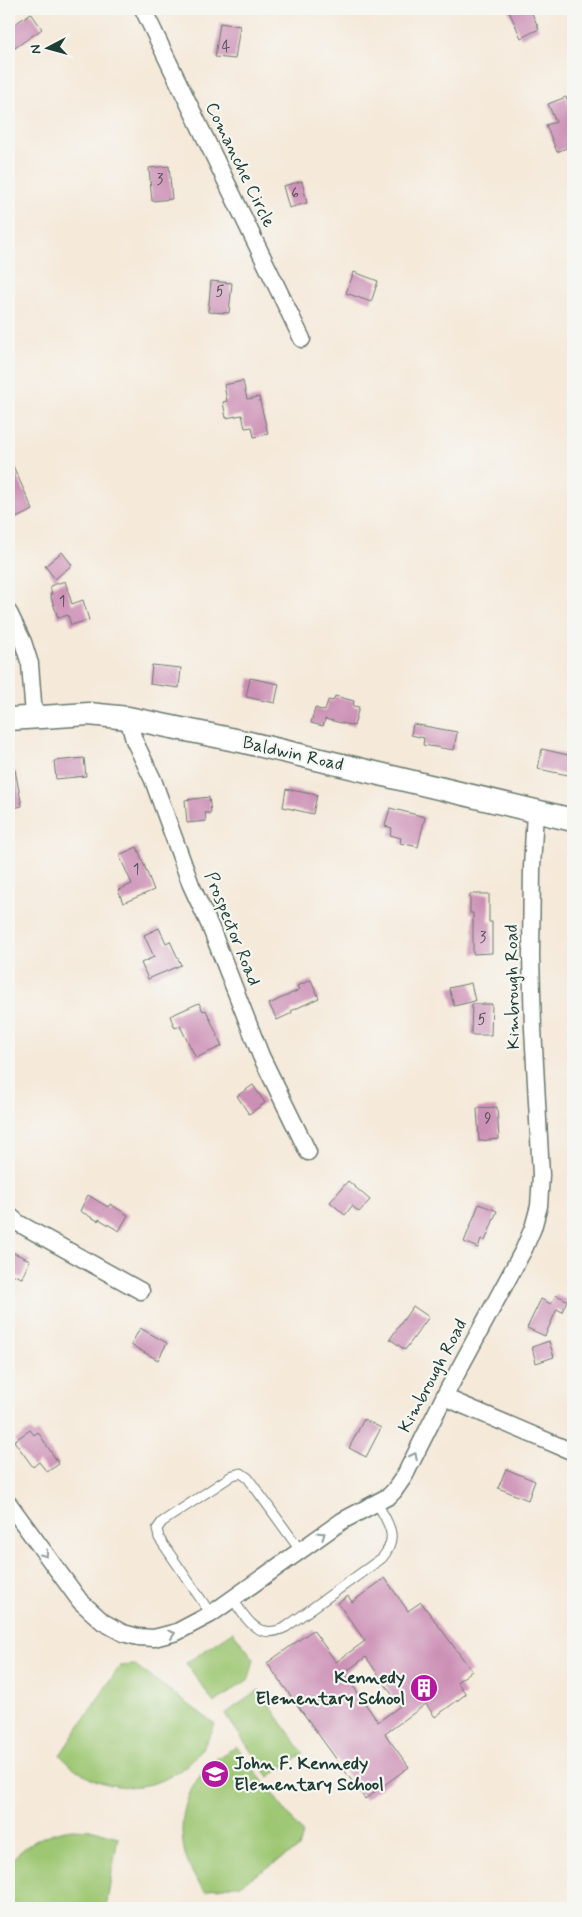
<svg xmlns="http://www.w3.org/2000/svg" width="582" height="1917" font-family="Mynerve,sans-serif">
<style>
.green{fill:#9ec773;stroke:#5e8254}
.building{fill:#cc8fb5;fill-rule:evenodd}
.lines{fill:none;stroke-linecap:round;stroke-linejoin:round}
.lane-casing{stroke:#6a796e;stroke-width:11}
.street-casing{stroke:#6a796e;stroke-width:19}
.secondary-casing{stroke:#6a796e;stroke-width:25}
.lane{stroke:#fff;stroke-width:9}
.street{stroke:#fff;stroke-width:16}
.secondary{stroke:#fff;stroke-width:22}
.oneway{stroke:#8f9e9a}
.labels{text-anchor:middle;dominant-baseline:central;stroke-width:4.5;stroke-linejoin:round;paint-order:stroke}
.number-label{font-size:15px;fill:#4a5254}
.street-label{font-size:18px;fill:#1f3d34;stroke:#f6f6f2}
.poi-label{font-size:18px;font-weight:bold;fill:#1f3d34;stroke:#f6f6f2;text-anchor:end}
</style>
<rect width="100%" height="100%" fill="#f6f6f2"/>
<filter id="ink" filterUnits="userSpaceOnUse"><feTurbulence type="fractalNoise" baseFrequency=".02" numOctaves="2"/><feDisplacementMap in="SourceGraphic" scale="10" xChannelSelector="R" yChannelSelector="G"/><feConvolveMatrix kernelMatrix="1 2 1 2 8 2 1 2 1" color-interpolation-filters="sRGB"/></filter>
<filter id="wash" filterUnits="userSpaceOnUse"><feTurbulence type="fractalNoise" baseFrequency=".0096" numOctaves="4" result="noise"/><feDisplacementMap in="SourceGraphic" scale="20" xChannelSelector="R" yChannelSelector="G"/><feGaussianBlur stdDeviation="1.12" result="paint"/><feColorMatrix in="noise" values="0 0 0 0 0 0 0 0 0 0 0 0 0 0 0 0 0 1.4 0 .05"/><feComposite in="paint" operator="in"/></filter>
<g filter="url(#wash)">
<rect width="100%" height="100%" fill="#f5e9d9"/>
<g class="green">
<path d="M233,1632L254,1659L249,1679L214,1703L186,1663Z"/>
<path d="M135,1665L215,1724C190,1791 109,1809 60,1755L120,1666Z"/>
<path d="M259,1690L303,1753L269,1777L225,1714Z"/>
<path d="M237,1747L303,1834L299,1848L241,1884L212,1889L206,1892C164,1847 179,1771 237,1747Z"/>
<path d="M72,1829L94,1830L118,1837L106,1908H9V1863C25,1844 47,1832 72,1829Z"/>
</g>
<g id="blocks">
<g class="building">
<path d="M508,9H530L539,29L521,38Z"/>
<path d="M31,13L42,29L15,48L9,38V28Z"/>
<path d="M220,23L240,26L235,59L215,57Z"/>
<path d="M566,97L573,114V141L568,143L569,147L557,152L546,125L556,122L548,104Z"/>
<path d="M169,166L172,199L152,201L149,168Z"/>
<path d="M302,181L307,203L289,208L283,186Z"/>
<path d="M354,272L378,281L371,302L346,293Z"/>
<path d="M211,281L232,283L229,313L208,312Z"/>
<path d="M243,381L247,399L259,397L268,434L254,437L252,427L245,428L242,415L226,418L223,402L227,401L224,385Z"/>
<path d="M9,457L33,510L14,519L9,508Z"/>
<path d="M62,552L72,565L55,579L45,566Z"/>
<path d="M65,581L72,604L83,600L89,620L71,625L68,615L58,618L50,594H52L50,586Z"/>
<path d="M152,665L181,668L179,688L150,684Z"/>
<path d="M250,678L279,684L275,703L246,697Z"/>
<path d="M335,696L354,701L353,706L359,707L354,726L325,719L323,726L311,723L315,708L325,711L328,700L333,701Z"/>
<path d="M413,724L457,732L454,750L423,745L424,738L411,735Z"/>
<path d="M542,749L572,756L568,775L538,769Z"/>
<path d="M84,758L86,776L56,779L54,761Z"/>
<path d="M9,770H15L22,806L9,809Z"/>
<path d="M286,789L317,795L313,814L283,807Z"/>
<path d="M209,797L211,813H205L206,821L187,823L185,800Z"/>
<path d="M390,808L425,817L418,847L400,843L401,838L390,835L392,828L385,826Z"/>
<path d="M137,847L154,890L123,903L118,890L132,884L119,855Z"/>
<path d="M470,894H489V922H492V953L473,954V913H470Z"/>
<path d="M159,928L166,943L170,941L181,965L148,979L141,963L154,957L144,935Z"/>
<path d="M311,980L319,998L291,1011L292,1013L277,1020L269,1004L299,990L297,986Z"/>
<path d="M471,983L475,1001L454,1006L449,988Z"/>
<path d="M199,1003L203,1011L206,1010L222,1046L196,1058L180,1026L175,1028L170,1016Z"/>
<path d="M472,1004H492L491,1035H471Z"/>
<path d="M253,1085L265,1103L249,1114L237,1096Z"/>
<path d="M497,1107L499,1139L479,1141L477,1108Z"/>
<path d="M348,1181L370,1200L359,1212L352,1206L345,1215L330,1202Z"/>
<path d="M88,1195L108,1207L110,1204L128,1215L119,1231L99,1219L98,1221L80,1211Z"/>
<path d="M479,1204L497,1211L485,1241L481,1239L478,1248L464,1242Z"/>
<path d="M9,1251L30,1260L22,1278L9,1273Z"/>
<path d="M556,1295L567,1300L562,1312L557,1309L545,1336L527,1328L541,1299L551,1304Z"/>
<path d="M413,1306L429,1317L405,1350L390,1339Z"/>
<path d="M140,1328L167,1343L158,1360L131,1345Z"/>
<path d="M549,1341L554,1357L536,1363L532,1347Z"/>
<path d="M364,1419L381,1428L366,1457L349,1448Z"/>
<path d="M30,1430L34,1435L38,1432L59,1464L47,1472L39,1462L33,1467L14,1441Z"/>
<path d="M506,1469L535,1481L528,1500L498,1488Z"/>
<path d="M385,1578L408,1611L421,1602L472,1671L457,1682L466,1694L435,1717L426,1704L385,1734L409,1767L365,1799L267,1663L313,1630L336,1662L365,1641L338,1603L348,1596L352,1602ZM366,1657L400,1706L378,1722L344,1673Z"/>
</g>
</g>
</g>
<g filter="url(#ink)">
<use href="#blocks" fill-opacity="0" stroke="#6a796e" stroke-width="1"/>
<g class="lines">
<defs>
<g id="lane">
<path d="M232,1598C246,1618 257,1642 286,1627L382,1558C400,1537 388,1523 377,1503"/>
<path d="M211,1614L159,1538L157,1529L162,1522L233,1475L241,1473L248,1478L300,1550"/>
</g>
<g id="street">
<path d="M143,9L302,339"/>
<path d="M9,613L23,642L30,664L34,716"/>
<path d="M128,718L134,740L153,780L191,885L210,926L261,1056L308,1152"/>
<path d="M9,1215L18,1223L141,1291"/>
<path d="M444,1397L573,1452"/>
<path d="M9,1504L80,1601L103,1622L123,1633L138,1637L154,1638L177,1632L211,1614L342,1521L389,1496L394,1491L405,1475L444,1397L524,1249L533,1228L539,1206L541,1175L533,1028L531,956L532,868L535,811"/>
</g>
<path id="secondary" d="M9,719L89,714L128,718L245,742L573,820"/>
</defs>
<use href="#lane" class="lane-casing"/>
<use href="#street" class="street-casing"/>
<use href="#secondary" class="secondary-casing"/>
<use href="#lane" class="lane"/>
<use href="#street" class="street"/>
<use href="#secondary" class="secondary"/>
</g>
<defs><path id="oneway-chevron" d="M-2-3.5L2.5 0L-2 3.5" fill="none" stroke-width="1.6" stroke-linecap="round" stroke-linejoin="round" transform="scale(1.25)"/></defs>
<g class="oneway">
<use href="#oneway-chevron" transform="translate(414 1456) rotate(-63)"/>
<use href="#oneway-chevron" transform="translate(322 1535) rotate(-35)"/>
<use href="#oneway-chevron" transform="translate(45 1554) rotate(54)"/>
<use href="#oneway-chevron" transform="translate(172 1634) rotate(-18)"/>
</g>
</g>
<defs>
<symbol id="building-disc" viewBox="-11 -11 22 22"><circle r="9.5" fill="#b5179e" stroke="#f6f6f2"/><path d="M-4-6H4V6H1V3H-1V6H-4ZM-2.5-4.3h1.7v1.8h-1.7ZM.8-4.3h1.7v1.8H.8ZM-2.5-1h1.7V.8h-1.7ZM.8-1h1.7V.8H.8Z" fill="#fff"/></symbol>
<symbol id="school-disc" viewBox="-11 -11 22 22"><circle r="9.5" fill="#b5179e" stroke="#f6f6f2"/><path d="M0-5L7-2L0 1L-7-2ZM-4 1L0 2.5L4 1V4Q0 6-4 4Z" fill="#fff"/></symbol>
</defs>
<g fill-rule="evenodd">
<use href="#building-disc" x="408" y="1672" width="32" height="32"/>
<use href="#school-disc" x="199" y="1758" width="32" height="32"/>
</g>
<g class="labels">
<g class="number-label">
<text x="226" y="47">4</text>
<text x="160" y="180">3</text>
<text x="295" y="194">6</text>
<text x="220" y="292">5</text>
<text x="62" y="602">1</text>
<text x="136" y="870">1</text>
<text x="483" y="938">3</text>
<text x="482" y="1020">5</text>
<text x="488" y="1119">9</text>
</g>
<g class="street-label">
<text transform="translate(240 165) rotate(64)">Comanche Circle</text>
<text transform="translate(293 754) rotate(13)">Baldwin Road</text>
<text transform="translate(232 929) rotate(68)">Prospector Road</text>
<text transform="translate(513 987) rotate(-91)">Kimbrough Road</text>
<text transform="translate(433 1376) rotate(-62)">Kimbrough Road</text>
</g>
<g class="poi-label">
<text x="405" y="1678">Kennedy<tspan x="405" dy="21">Elementary School</tspan></text>
<text x="234" y="1764" text-anchor="start">John F. Kennedy<tspan x="234" dy="21">Elementary School</tspan></text>
</g>
</g>
<rect width="582" height="1917" fill="none" stroke="#f6f6f2" stroke-width="30"/>
<g transform="translate(48 48) rotate(264)" stroke="#f6f6f2" stroke-width="4" paint-order="stroke">
<path d="M0-4L9 19L0 12L-9 19Z" fill="#1f3d34"/>
<text y="-8" font-size="14" font-weight="bold" text-anchor="middle" fill="#1f3d34">N</text>
</g>
</svg>
